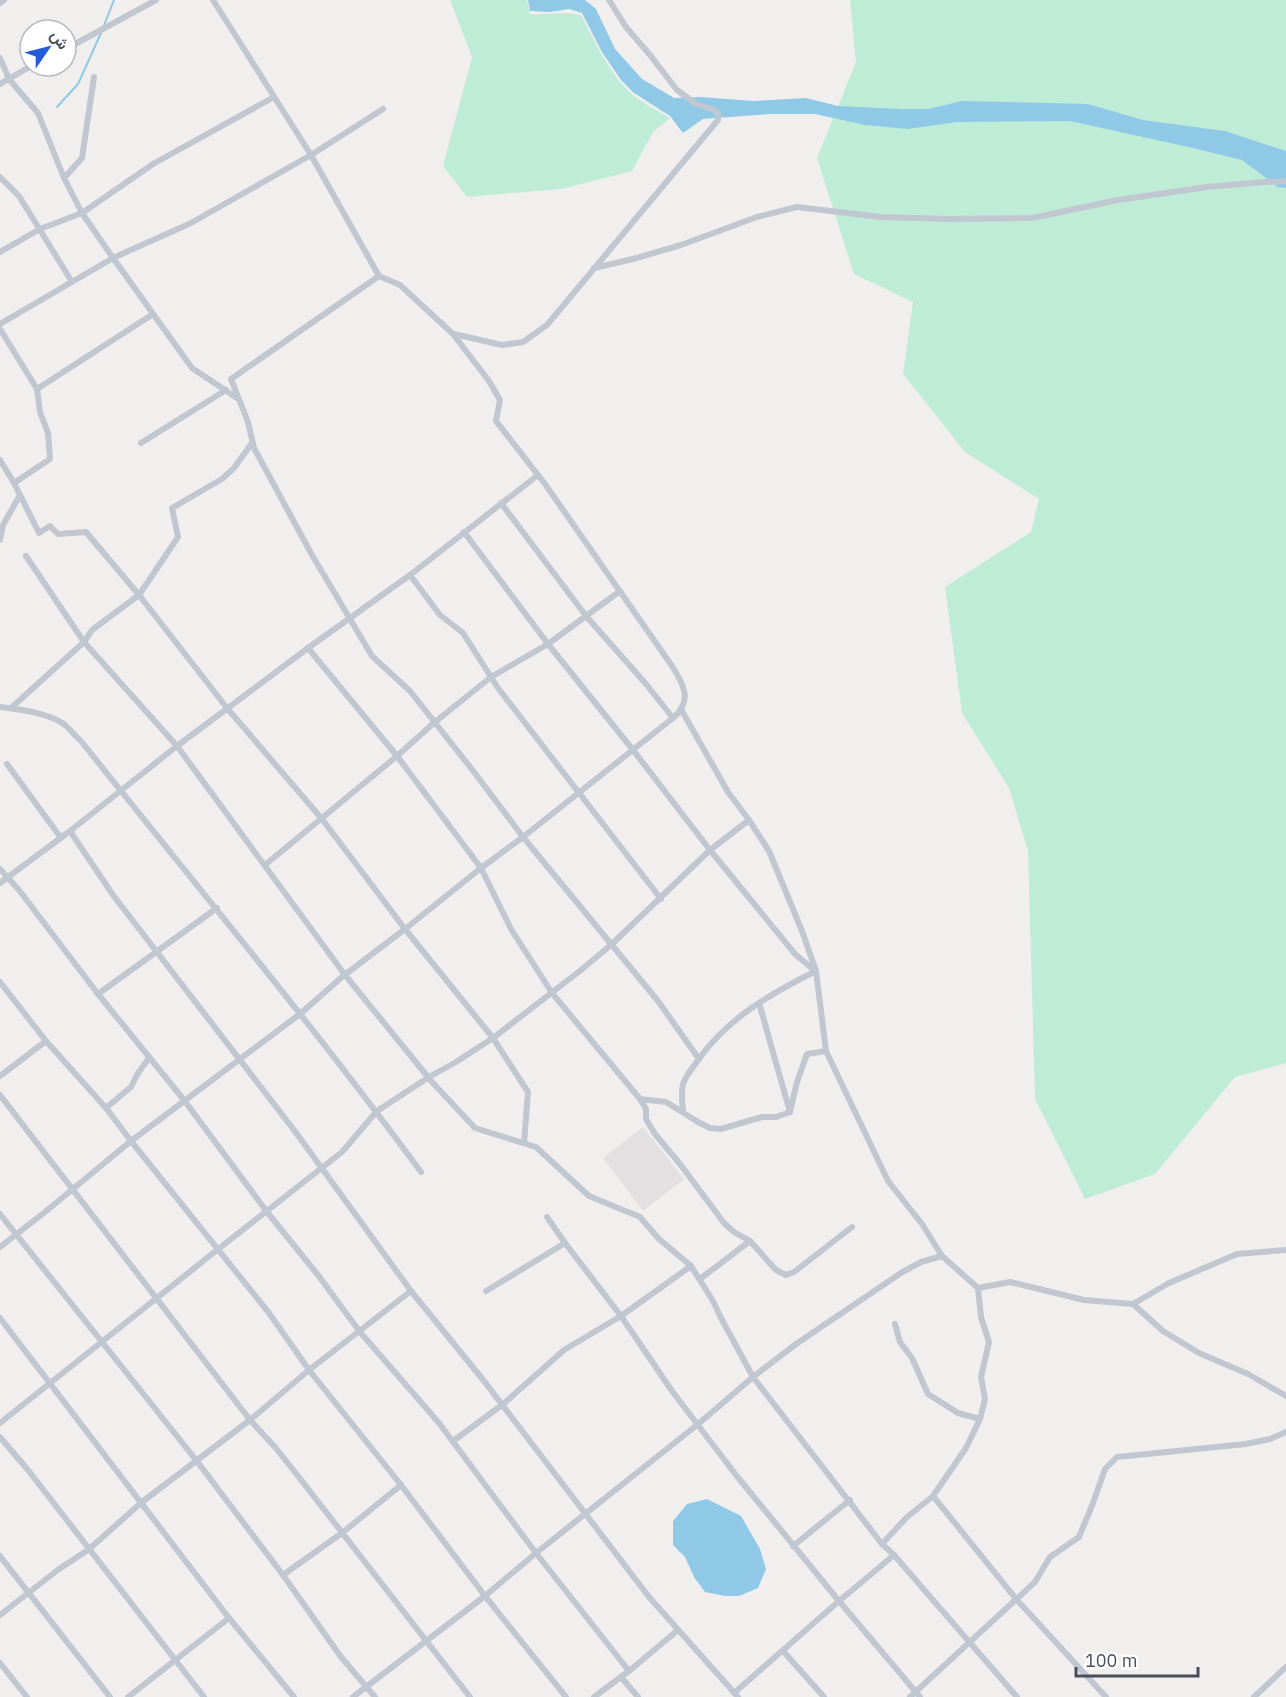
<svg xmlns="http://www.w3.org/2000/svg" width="1286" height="1697" font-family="'IBM Plex Sans',Vazirmatn,sans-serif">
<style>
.education{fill:#e2e0e0}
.green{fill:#bfecd6}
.water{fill:#8fc9e7}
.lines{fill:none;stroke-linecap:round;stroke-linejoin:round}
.stream{stroke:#8fc9e7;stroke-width:2}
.street{stroke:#c0c7d0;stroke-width:6}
</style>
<rect width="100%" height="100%" fill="#f1efee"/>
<path class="education" d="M643,1127L684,1179L643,1211L603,1158Z"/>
<g class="green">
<path d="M450,0H527L530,14C548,15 565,11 581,15C595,41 610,76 633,95C644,104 658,111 670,118L653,132L632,171L561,189L467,197L443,166L472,57Z"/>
<path d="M850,0H1286V1063L1235,1077L1155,1174L1085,1199L1035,1099L1028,851L1009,788L962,713L945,587L1031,532L1039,499L965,452L903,374L913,302L854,274L817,158L856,62Z"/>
</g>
<g class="water">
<path d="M528,0H585L596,9L615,49L642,79L674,98L701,97L754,101L806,98L838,106L901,109H928L962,101L1088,104L1143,120L1225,131L1286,151V188L1278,187L1242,160L1193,148L1070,121L957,122L908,129L865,125L815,114H769L703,119L683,133L670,116L634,93L621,80L602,52L582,13L569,9L550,12L530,11Z"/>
<path d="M707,1499L741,1516L760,1549L766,1569L758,1588L739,1596H725L705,1592L694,1577L685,1557L673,1545V1521L687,1504Z"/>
</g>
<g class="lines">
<g class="stream">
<path d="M103,28L114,0"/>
<path d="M57,107L78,84L101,33"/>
</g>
<g class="street">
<path d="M0,3L4,0"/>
<path d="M66,49L156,0"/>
<path d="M0,58L9,79L38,113L64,178L82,213L113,258L192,368L237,398"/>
<path d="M0,84L31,66"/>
<path d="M0,177L19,196L72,282"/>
<path d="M64,178L82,158L94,77"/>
<path d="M0,252L40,229L82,213L153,164L274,97"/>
<path d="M594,268L633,259L681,245L757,217L797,207L881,217L949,219L1032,218L1118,200L1207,187L1264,182L1286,181"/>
<path d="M379,276L231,379L248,422L254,448L312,555L372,656L410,691L474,772L523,837L658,1001L699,1059"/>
<path d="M0,324L113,258L191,223L311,155L383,109"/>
<path d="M0,329L37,389L40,412L48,433L50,459L14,483"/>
<path d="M454,334L502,345L523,342L547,325L718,120V114L715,110L696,104L677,90L650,55L626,27L609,0"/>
<path d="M37,389L153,314"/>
<path d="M141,443L226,390"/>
<path d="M0,460L14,483L39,533L50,526L58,534L86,532L139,595L227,708L322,819L405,929L493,1038L528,1092L524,1143"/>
<path d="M501,503L586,616L646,684L673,718"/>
<path d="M464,532L548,644L633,750L710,850L795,954L815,971"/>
<path d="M0,540L3,525L20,495"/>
<path d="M26,556L84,642L177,746L345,975L432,1082L475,1128L536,1147L589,1196L640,1217L659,1239L691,1266L713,1301L721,1318L753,1377L882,1544L894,1555L1017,1697"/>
<path d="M410,575L440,615L463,633L498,688L661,899"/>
<path d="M308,648L397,756L481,868L511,929L552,993L640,1099L666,1102L698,1122L710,1128L721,1129L762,1117H776L790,1112"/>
<path d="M0,707C21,710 46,712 64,724C70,729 75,736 81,741C195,884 312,1024 421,1172"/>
<path d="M11,708L84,642L92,630L139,595L178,537L172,508L222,479L234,468L252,443"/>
<path d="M682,711L728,792L749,820L769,851L802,931L816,971L826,1051L888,1181L922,1224L942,1256L978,1288L981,1317L989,1342L981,1377L985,1399L980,1419L966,1448L933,1496L906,1518L882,1544"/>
<path d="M7,764L61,838"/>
<path d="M70,831L113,895L297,1134L411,1291L484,1381L649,1597L738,1697"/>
<path d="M265,865L397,756L435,722L491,677L548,644L620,591"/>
<path d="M0,869L19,890L98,994L184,1100L267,1212L318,1275L360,1332L439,1423L536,1553L629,1671"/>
<path d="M0,883L70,831L177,746L308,648L410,575L538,475"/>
<path d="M0,982L46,1041L106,1108L131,1141L269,1313L309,1370L401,1485L485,1596L566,1697"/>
<path d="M98,994L217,908"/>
<path d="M759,1003L790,1112"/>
<path d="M0,1076L46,1041"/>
<path d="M0,1095L250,1420L275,1447L298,1476L470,1697"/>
<path d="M640,1099L646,1109V1119L655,1134L680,1164L724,1223L734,1232L750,1241L776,1270L786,1275L794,1272L852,1227"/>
<path d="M106,1108L131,1087L138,1073L149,1058"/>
<path d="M683,1111C682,1102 681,1092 683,1084C687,1073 695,1065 701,1056C731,1016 772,993 816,971"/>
<path d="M790,1111L797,1082L807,1054L826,1051"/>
<path d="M0,1214L196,1460L283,1575L341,1657L375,1697"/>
<path d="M547,1217L565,1243L621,1316L672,1391L736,1475L839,1601L920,1697"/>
<path d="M0,1247L45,1212L131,1141L300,1014L342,977L405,929L481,868L523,837L673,718C693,701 684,685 672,666L545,484L496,421L500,400L489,381L453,334L400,285L379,276L311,155L213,0"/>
<path d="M700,1279L750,1241"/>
<path d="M978,1288L1010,1282L1084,1300L1133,1304L1169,1283L1237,1254L1286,1250"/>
<path d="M486,1291L565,1243"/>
<path d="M1133,1304L1163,1331L1199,1353L1248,1374L1286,1396"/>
<path d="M0,1318L229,1618L294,1697"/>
<path d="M895,1324L900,1342L912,1358L928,1394L958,1413L980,1419"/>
<path d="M0,1423L217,1250L342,1152L377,1111L429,1077L456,1062L493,1038L581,970L611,945L710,850L749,820"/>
<path d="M0,1437L28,1470L204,1697"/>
<path d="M453,1441L502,1405L564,1350L621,1316L691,1266"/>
<path d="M933,1496L1017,1600L1106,1697"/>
<path d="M793,1546L850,1500"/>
<path d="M0,1556L110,1697"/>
<path d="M283,1575L342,1533L401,1485"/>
<path d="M0,1615L59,1569L88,1550L142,1502L250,1420L309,1370L411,1291"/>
<path d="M783,1651L824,1697"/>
<path d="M0,1663L27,1697"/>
<path d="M621,1677L638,1697"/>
<path d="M734,1693L839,1601L894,1555"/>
<path d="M128,1697L229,1618"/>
<path d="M353,1697L485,1596L536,1553L697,1425L753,1377L796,1344L901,1273L921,1262L942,1256"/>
<path d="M594,1697L629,1671L678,1630"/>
<path d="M910,1697L1035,1582L1050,1557L1079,1537L1093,1503L1105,1469L1117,1457L1246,1444L1270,1439L1286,1432"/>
<path d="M1254,1697L1286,1667"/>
</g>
</g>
<g transform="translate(48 48) rotate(55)"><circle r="28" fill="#ffffff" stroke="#b6b9bd" stroke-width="1.5"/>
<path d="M0-4.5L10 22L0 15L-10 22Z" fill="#245bd6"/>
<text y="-9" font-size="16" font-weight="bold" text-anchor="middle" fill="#484f5b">ش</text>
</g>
<path d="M1076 1667v9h122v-9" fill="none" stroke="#484f5b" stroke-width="3"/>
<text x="1085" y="1667" font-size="18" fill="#484f5b" stroke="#ffffff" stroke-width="4.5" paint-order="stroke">100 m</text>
</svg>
